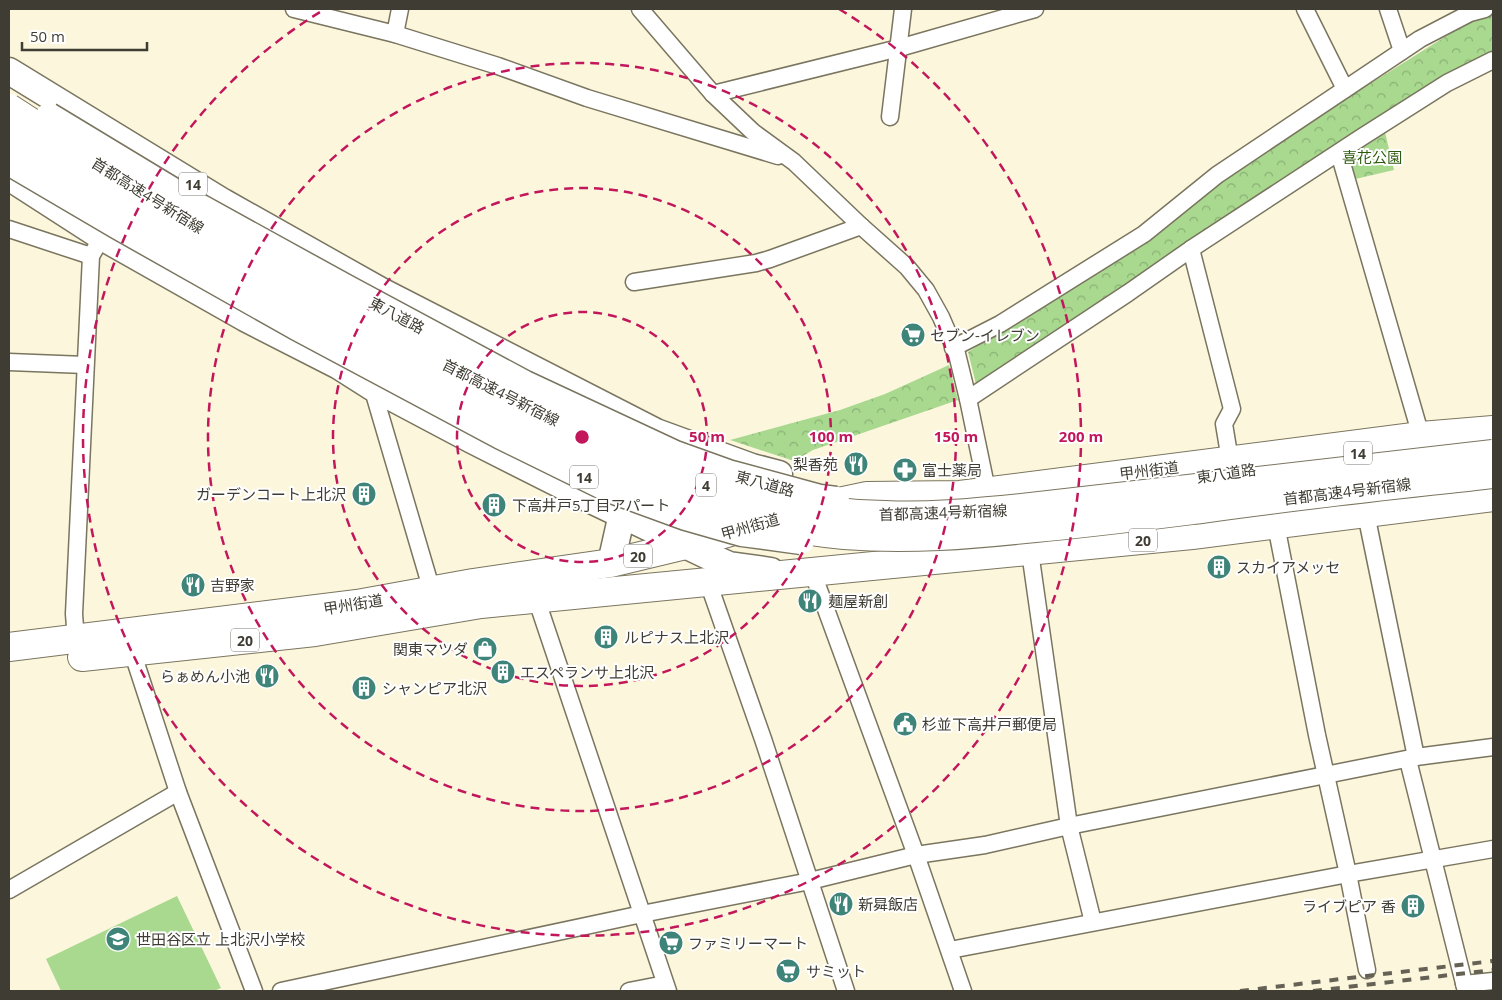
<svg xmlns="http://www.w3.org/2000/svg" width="1502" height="1000" font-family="'Open Sans','Noto Sans JP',sans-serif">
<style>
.park{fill:url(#park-crowns)}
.pitch{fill:#a8d98f}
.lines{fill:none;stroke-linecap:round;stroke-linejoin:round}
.minor-casing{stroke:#7a755f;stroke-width:19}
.primary-casing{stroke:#7a755f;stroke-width:29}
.trunk-casing{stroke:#7a755f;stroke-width:30}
.minor{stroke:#fff;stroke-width:16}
.primary{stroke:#fff;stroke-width:26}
.trunk{stroke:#fff;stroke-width:28}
.rail{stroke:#656255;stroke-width:4;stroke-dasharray:9 9;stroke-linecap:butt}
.primary-bridge-casing{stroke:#7a755f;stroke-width:29;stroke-linecap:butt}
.motorway-bridge-casing{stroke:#7a755f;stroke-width:30;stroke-linecap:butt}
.primary-bridge{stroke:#fff;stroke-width:26}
.motorway-bridge{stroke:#fff;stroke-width:28}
.ring{fill:none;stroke:#c2185b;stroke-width:2.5;stroke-dasharray:9 6}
.labels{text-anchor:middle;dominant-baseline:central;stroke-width:4;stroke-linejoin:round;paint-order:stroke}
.shield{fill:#fff;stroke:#797770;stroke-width:1}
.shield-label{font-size:14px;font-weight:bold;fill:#3f3d33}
.park-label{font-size:15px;fill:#2f5b0e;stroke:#fff}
.street-label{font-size:15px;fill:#3f3d33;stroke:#fff}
.poi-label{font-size:15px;fill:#3f3d33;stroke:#fff;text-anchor:start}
.centre{fill:#c2185b;stroke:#fff;stroke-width:2.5}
.ring-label{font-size:15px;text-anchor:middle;font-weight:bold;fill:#c2185b;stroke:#fff;stroke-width:4;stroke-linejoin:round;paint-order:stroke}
</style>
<defs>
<pattern id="park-crowns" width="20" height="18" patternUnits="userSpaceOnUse" patternTransform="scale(1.25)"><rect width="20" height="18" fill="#a8d98f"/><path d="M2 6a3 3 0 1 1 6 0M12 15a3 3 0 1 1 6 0" fill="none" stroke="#8ab175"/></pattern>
</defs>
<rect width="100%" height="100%" fill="#fcf6dd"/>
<g class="park">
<path d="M1493,14V54L1484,57L1219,221L1126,287L976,384L968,352L1162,226L1223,177L1309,122L1467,23Z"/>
<path d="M1384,128L1394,170L1351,180L1343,156Z"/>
<path d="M949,365L958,400L813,450L794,461L730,440L840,410L885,394Z"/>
</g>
<path class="pitch" d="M177,896L221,988L214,991H61L46,959Z"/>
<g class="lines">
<defs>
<g id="minor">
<path d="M294,9L395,34L498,66L587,98L778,156"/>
<path d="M640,9L713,94L753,132L794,162L861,226L907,267L926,290L941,317L957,354L968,399L989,500"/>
<path d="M1305,9L1345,89"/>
<path d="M1388,9L1402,51"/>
<path d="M395,34L400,9"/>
<path d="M713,94L899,48L1035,9"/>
<path d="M890,117L903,9"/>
<path d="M1339,153L1421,436"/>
<path d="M9,229L91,256"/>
<path d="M1191,249L1232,409L1224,424L1230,460"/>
<path d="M634,282L756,263L770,259L861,226"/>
<path d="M953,348L1000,324L1144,234L1217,175L1420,39L1470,13L1485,9"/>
<path d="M9,362L85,365"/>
<path d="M372,387L432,591"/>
<path d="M968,399L1128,293L1191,249L1362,137L1447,83L1493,60"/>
<path d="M1366,514L1416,757"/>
<path d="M1276,525L1317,735L1348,874L1367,970"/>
<path d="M1030,552L1069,826L1093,922"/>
<path d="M812,571L916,855L963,991"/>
<path d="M708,582L763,739L846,991"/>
<path d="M536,598L668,991"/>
<path d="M76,640L74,614L91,256L102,237"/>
<path d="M130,645L178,792L254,991"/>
<path d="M1408,760L1466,991"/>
<path d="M9,890L178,792"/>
<path d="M950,950L1348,874L1493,849"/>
<path d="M1464,984L1493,981"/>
<path d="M281,991L642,914L810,881L916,855L985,845L1069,826L1416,757L1493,747"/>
<path d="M629,991L665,984"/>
</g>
<g id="primary">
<path d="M9,71L223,202L381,291L656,432L752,467L779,474"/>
<path d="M9,177L102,237L245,318L339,366L372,387L472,440L593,501L704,554L729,565L771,571"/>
<path d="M611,563L622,514"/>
</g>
<g id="trunk">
<path d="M815,507L867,496L960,495L1421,436L1493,430"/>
<path d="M9,647L357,604L473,583L611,563L686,545L747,527"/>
<path d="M82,657L315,632L481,604L1192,535L1493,497"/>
</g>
</defs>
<use href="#minor" class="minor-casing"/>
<use href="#primary" class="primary-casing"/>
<use href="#trunk" class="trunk-casing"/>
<use href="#minor" class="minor"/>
<use href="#primary" class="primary"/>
<use href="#trunk" class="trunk"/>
<g class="rail">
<path d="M1240,991L1493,961"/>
<path d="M1313,991L1493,970"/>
</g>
<defs>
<g id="primary-bridge">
<path d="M49,116L201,208L348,289L525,384L675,454L728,473L820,498L836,500"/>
<path d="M9,162L118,226L295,326L501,436L609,489L686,517L742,533L801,541"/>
</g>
<g id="motorway-bridge">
<path d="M9,108C75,151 143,194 211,234C300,286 392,336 483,383C567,426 650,473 742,495C789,507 837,514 885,515C927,517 970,513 1012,509L1493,454"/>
<path d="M9,138C138,217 268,292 402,364C541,440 683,521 844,535C908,540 971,535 1035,528C1090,523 1145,516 1201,509C1298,495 1396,485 1493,474"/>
</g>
</defs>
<use href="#primary-bridge" class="primary-bridge-casing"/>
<use href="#motorway-bridge" class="motorway-bridge-casing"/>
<use href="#primary-bridge" class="primary-bridge"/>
<use href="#motorway-bridge" class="motorway-bridge"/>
</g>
<g class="ring">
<circle cx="582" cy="437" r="125"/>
<circle cx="582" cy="437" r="249"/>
<circle cx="582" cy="437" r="374"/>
<path d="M839 9A499 499 0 1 1 325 9"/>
</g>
<defs>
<symbol id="supermarket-disc" viewBox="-11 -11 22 22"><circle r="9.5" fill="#3f8478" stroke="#fff"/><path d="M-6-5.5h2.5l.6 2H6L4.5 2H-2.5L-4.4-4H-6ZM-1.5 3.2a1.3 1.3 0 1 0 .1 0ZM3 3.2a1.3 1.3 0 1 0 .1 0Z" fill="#fff"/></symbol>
<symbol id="restaurant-disc" viewBox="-11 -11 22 22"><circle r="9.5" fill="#3f8478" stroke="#fff"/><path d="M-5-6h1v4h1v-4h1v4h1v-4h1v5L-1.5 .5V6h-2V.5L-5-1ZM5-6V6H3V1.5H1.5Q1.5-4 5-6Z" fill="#fff"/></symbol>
<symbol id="pharmacy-disc" viewBox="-11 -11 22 22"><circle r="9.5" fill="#3f8478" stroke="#fff"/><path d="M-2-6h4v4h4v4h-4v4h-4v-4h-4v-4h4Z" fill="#fff"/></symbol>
<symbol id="building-disc" viewBox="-11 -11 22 22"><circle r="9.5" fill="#3f8478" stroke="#fff"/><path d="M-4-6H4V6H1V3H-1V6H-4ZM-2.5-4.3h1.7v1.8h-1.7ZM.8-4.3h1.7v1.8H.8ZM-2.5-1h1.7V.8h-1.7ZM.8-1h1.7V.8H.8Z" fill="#fff"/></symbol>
<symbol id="shop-disc" viewBox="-11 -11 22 22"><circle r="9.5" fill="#3f8478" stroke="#fff"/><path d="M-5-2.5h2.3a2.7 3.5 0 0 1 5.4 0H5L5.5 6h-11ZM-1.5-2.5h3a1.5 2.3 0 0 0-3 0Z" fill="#fff"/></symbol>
<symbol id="civic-disc" viewBox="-11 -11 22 22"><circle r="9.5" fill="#3f8478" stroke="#fff"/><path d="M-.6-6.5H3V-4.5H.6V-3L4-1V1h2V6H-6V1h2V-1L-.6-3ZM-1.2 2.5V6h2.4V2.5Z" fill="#fff"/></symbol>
<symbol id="school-disc" viewBox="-11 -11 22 22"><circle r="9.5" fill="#3f8478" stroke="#fff"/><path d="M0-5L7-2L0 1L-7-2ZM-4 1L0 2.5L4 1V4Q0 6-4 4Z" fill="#fff"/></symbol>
</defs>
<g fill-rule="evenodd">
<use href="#supermarket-disc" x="899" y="321" width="28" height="28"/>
<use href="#restaurant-disc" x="842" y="450" width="28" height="28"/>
<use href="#pharmacy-disc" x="891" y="456" width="28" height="28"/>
<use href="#building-disc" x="350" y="480" width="28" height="28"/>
<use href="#building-disc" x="480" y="491" width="28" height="28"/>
<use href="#building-disc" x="1205" y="553" width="28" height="28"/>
<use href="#restaurant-disc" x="179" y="571" width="28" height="28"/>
<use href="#restaurant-disc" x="796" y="587" width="28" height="28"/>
<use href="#building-disc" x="592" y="623" width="28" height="28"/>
<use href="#shop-disc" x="471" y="635" width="28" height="28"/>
<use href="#building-disc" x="489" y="658" width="28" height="28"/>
<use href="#restaurant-disc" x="253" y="662" width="28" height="28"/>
<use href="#building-disc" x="350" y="674" width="28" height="28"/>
<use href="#civic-disc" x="891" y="710" width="28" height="28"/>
<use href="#restaurant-disc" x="827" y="890" width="28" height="28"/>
<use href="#building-disc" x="1399" y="892" width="28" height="28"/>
<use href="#school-disc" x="104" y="925" width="28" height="28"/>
<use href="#supermarket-disc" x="657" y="929" width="28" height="28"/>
<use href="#supermarket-disc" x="774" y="957" width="28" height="28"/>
</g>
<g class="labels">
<g class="shield">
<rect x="179" y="172.5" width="28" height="23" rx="4"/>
<rect x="1344" y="441.5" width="28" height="23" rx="4"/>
<rect x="570" y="465.5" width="28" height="23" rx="4"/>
<rect x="696" y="473.5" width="20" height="23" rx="4"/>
<rect x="1129" y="528.5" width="28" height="23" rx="4"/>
<rect x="624" y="544.5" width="28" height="23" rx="4"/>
<rect x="231" y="628.5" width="28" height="23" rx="4"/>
</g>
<g class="shield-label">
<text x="193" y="184">14</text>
<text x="1358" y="453">14</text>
<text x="584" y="477">14</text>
<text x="706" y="485">4</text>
<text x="1143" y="540">20</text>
<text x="638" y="556">20</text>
<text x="245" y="640">20</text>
</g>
<g class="park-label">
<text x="1372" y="157">喜花公園</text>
</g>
<g class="street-label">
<text transform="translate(148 195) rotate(32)">首都高速4号新宿線</text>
<text transform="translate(397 315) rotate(28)">東八道路</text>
<text transform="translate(501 392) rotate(27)">首都高速4号新宿線</text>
<text transform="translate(1149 470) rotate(-7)">甲州街道</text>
<text transform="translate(1226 473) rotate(-8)">東八道路</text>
<text transform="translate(765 483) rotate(15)">東八道路</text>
<text transform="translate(1347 491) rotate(-7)">首都高速4号新宿線</text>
<text transform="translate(943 512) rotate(-2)">首都高速4号新宿線</text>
<text transform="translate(750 526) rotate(-16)">甲州街道</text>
<text transform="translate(353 604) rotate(-9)">甲州街道</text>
</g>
<g class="poi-label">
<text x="930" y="335">セブン-イレブン</text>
<text x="838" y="464" text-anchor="end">梨香苑</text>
<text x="922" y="470">富士薬局</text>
<text x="346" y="494" text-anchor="end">ガーデンコート上北沢</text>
<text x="512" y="505">下高井戸5丁目アパート</text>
<text x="1236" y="567">スカイアメッセ</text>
<text x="210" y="585">吉野家</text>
<text x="828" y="601">麺屋新創</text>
<text x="624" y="637">ルピナス上北沢</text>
<text x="468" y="649" text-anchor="end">関東マツダ</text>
<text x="520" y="672">エスペランサ上北沢</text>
<text x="250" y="676" text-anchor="end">らぁめん小池</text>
<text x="382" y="688">シャンピア北沢</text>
<text x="922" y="724">杉並下高井戸郵便局</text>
<text x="858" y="904">新曻飯店</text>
<text x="1396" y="906" text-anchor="end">ライブピア 香</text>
<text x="136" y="939">世田谷区立 上北沢小学校</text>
<text x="688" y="943">ファミリーマート</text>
<text x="806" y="971">サミット</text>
</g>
</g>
<circle cx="582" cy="437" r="8" class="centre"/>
<g class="ring-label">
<text x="707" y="442">50 m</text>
<text x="831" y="442">100 m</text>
<text x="956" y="442">150 m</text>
<text x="1081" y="442">200 m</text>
</g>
<rect width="1502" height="1000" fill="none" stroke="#3f3d33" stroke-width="20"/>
<path d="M22 42v8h125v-8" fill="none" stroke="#3f3d33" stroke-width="2.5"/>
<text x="30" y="42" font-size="15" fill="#3f3d33" stroke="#ffffff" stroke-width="4" paint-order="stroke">50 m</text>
</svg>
